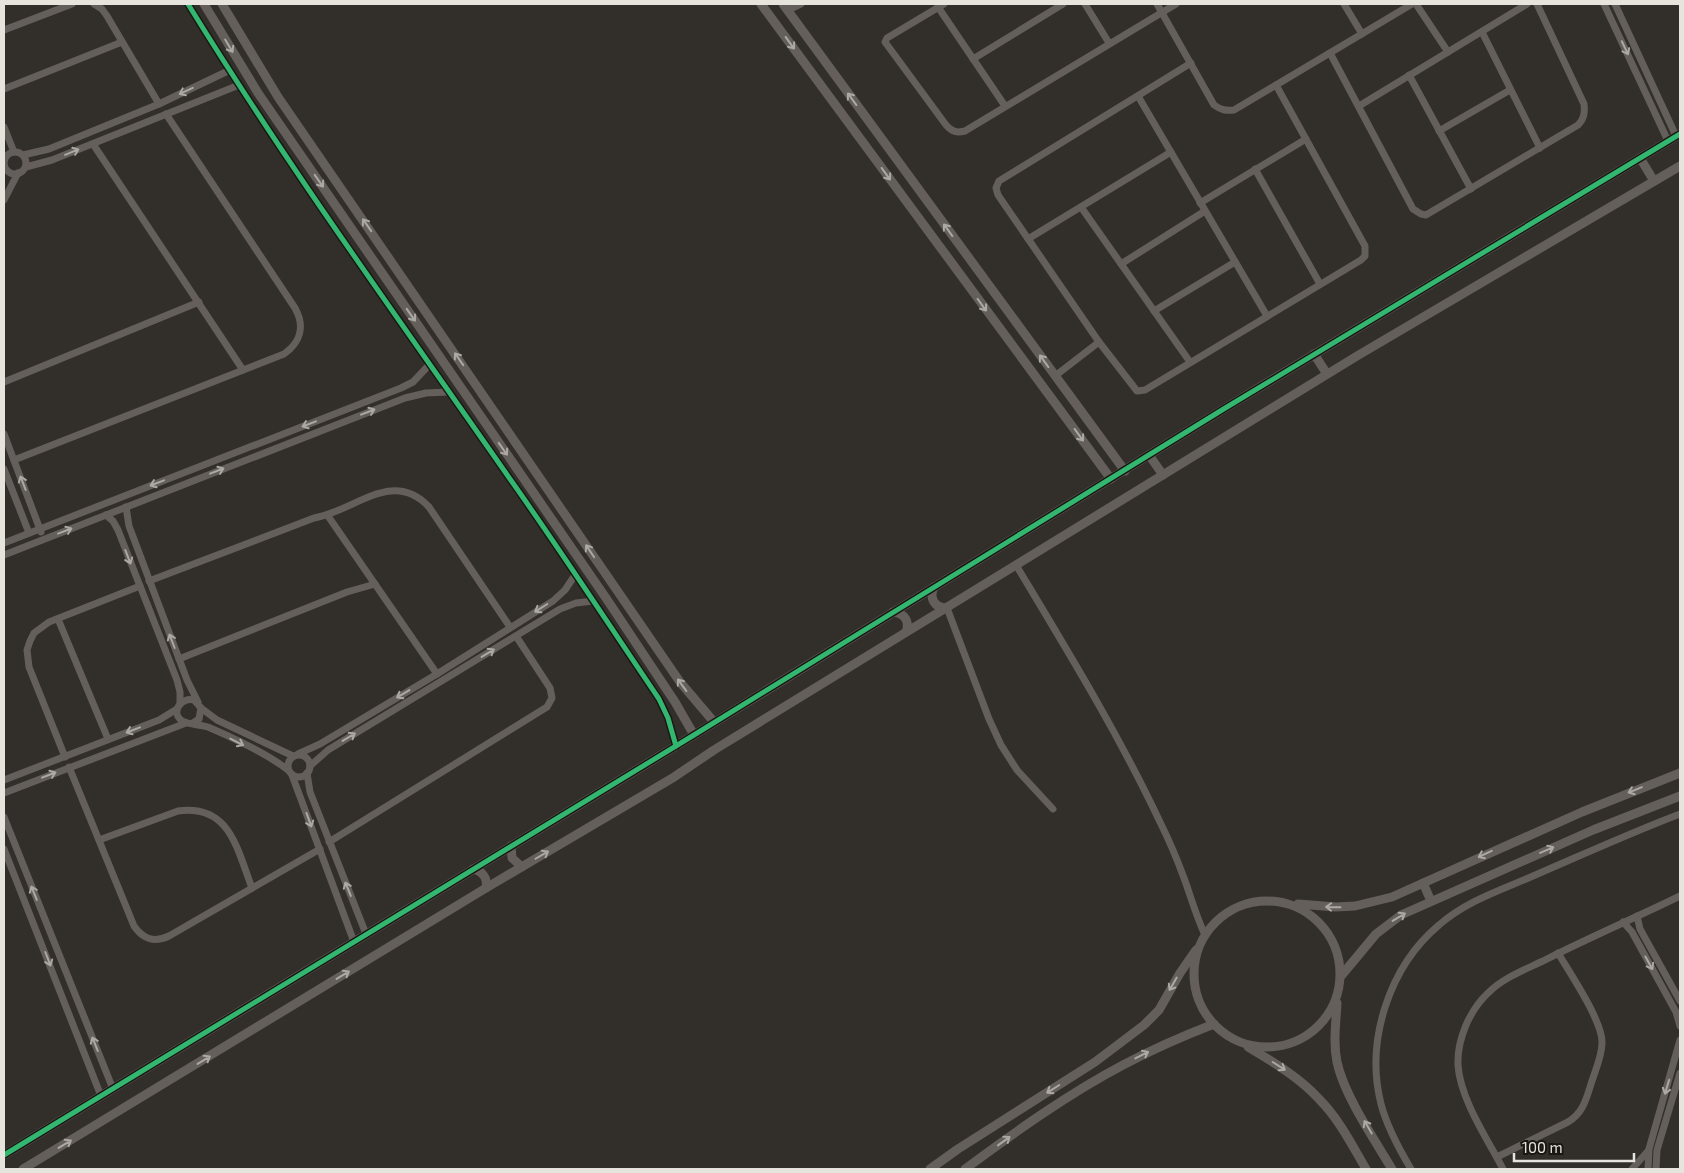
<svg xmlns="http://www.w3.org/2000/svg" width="1684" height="1173" font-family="'Exo 2',sans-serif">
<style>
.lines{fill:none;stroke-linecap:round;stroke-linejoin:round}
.minor{stroke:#655f5c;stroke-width:7}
.tertiary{stroke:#655f5c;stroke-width:9}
.cycleway-casing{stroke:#1a1713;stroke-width:8}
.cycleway{stroke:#33b770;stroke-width:5}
.oneway{stroke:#aca8a3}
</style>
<rect width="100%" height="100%" fill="#322e2a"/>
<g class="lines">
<g class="minor">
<path d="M94,4L102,9L107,16L159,104"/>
<path d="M188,4C288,167 401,322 510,479C561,551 609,625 659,699L668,718L676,746"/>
<path d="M944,4L887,38L885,42L946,125C952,132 957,133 965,131L1176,4"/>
<path d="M1085,4L1109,43"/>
<path d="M1157,4L1214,105C1221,110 1226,111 1234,110L1412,4"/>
<path d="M1344,4L1362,34"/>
<path d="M1416,4L1448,52"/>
<path d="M1604,4L1668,141"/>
<path d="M1615,4L1676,136"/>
<path d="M938,7L1005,106"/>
<path d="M788,10L801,4"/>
<path d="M4,30L72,4"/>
<path d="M1482,32L1540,148"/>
<path d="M1330,53L1413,209L1421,214L1426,215L1578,125C1584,119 1585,113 1584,104L1537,4"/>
<path d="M973,59L1063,4"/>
<path d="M1191,63L999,181L996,188L998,195L1099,342L1137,391L1145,390L1361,260L1365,256V246L1276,85"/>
<path d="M1409,75L1471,189"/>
<path d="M4,89L122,42"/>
<path d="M1138,96L1267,316"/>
<path d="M1359,106L1527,4"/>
<path d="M4,127L14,152"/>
<path d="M1439,131L1510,90"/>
<path d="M93,144L243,370"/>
<circle cx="15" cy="163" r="11"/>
<path d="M23,155L49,149L159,104L230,70"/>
<path d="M26,167L52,160L239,85"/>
<path d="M1255,169L1320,284"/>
<path d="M4,200L18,173"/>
<path d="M1200,203L1306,139"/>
<path d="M1081,207L1190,362"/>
<path d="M1028,239L1171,152"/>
<path d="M1121,264L1205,211"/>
<path d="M1154,311L1235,262"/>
<path d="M1055,376L1099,342"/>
<path d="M4,382L199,302"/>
<path d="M4,434L41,532"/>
<path d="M14,460L284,354C301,342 305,326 295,308L166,114"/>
<path d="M4,469L29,533"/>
<path d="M126,507L129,526L187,680L198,702"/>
<path d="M106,515L113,521L118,530L177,680L180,692V704"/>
<path d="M328,516L437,674"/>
<path d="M4,543L401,388L413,382L429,365"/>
<path d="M4,555L405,398L426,393L448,392"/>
<path d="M1016,565C1067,650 1118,733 1160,822C1169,840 1177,859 1184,878C1191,897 1196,916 1205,935"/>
<path d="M149,581L314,518C355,511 392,468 429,507L510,627"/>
<path d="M947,608L989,719L1001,745L1017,770L1053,809"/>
<path d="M58,619L108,739"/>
<path d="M179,659L347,592L375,584"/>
<path d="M201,708L217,720L293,756"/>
<path d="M193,723L199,719L201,708L194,700C181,697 170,712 182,721C187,724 201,725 208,727C232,737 269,755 288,770"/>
<path d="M298,754L320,744L437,674L553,601L565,590L575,575"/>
<circle cx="299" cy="766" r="11"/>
<path d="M65,757L29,667L27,650L30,641L34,633L49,622L140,586"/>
<path d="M310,766L328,750L560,609L576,603L593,601"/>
<path d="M69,767L134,926C143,939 154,943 169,936L320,849"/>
<path d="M307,773L310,792L366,934"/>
<path d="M292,775L354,942"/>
<path d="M4,780L159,720L177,709"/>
<path d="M4,793L186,723"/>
<path d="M4,817L113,1089"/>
<path d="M99,840L178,811C230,804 237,849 252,888"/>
<path d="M329,842L547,707L552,698L550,688L516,636"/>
<path d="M4,849L101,1096"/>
<path d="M1637,916L1640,929L1680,1001"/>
<path d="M1623,922L1632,932L1676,1012L1680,1026"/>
<path d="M1497,1157L1568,1122C1583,1113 1586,1100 1591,1084C1595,1071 1602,1056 1602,1043C1603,1022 1570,973 1558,953"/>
<path d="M1411,1169C1399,1149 1387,1127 1381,1104C1365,1041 1389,967 1439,925C1466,901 1501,890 1533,876C1582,855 1630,833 1680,814"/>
<path d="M1503,1169C1488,1140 1460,1099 1458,1065C1457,1040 1469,1011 1488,993C1503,978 1524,970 1543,961C1588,938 1635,918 1680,896"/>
<path d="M1632,1169L1648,1151"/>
<path d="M1648,1169L1649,1149L1680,1040"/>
<path d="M1656,1169L1657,1150L1680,1073"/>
</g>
<g class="tertiary">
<path d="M204,4L258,93L606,598L675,702L694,735"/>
<path d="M222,4L278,97L680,682L714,722"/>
<path d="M761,4L1111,479"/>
<path d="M783,4L1125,471"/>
<path d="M1640,158L1654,181"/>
<path d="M1314,354L1327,374"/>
<path d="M1149,455L1163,475"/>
<path d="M934,587C929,598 934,608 947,608"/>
<path d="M893,612C905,613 910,622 906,632"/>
<path d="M511,846L512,858L522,867"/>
<path d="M473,869C483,871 488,879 486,888"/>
<path d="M1423,883L1431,901"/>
<circle cx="1267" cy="974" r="73"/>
<path d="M1298,904L1336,907L1355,906L1392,897L1582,812L1680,773"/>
<path d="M1341,976L1376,934L1401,915L1593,830L1680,796"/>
<path d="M1337,1003C1336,1023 1333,1042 1337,1062C1344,1095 1374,1139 1392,1169"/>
<path d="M1248,1047C1273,1062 1299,1077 1319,1099C1339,1119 1352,1145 1366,1169"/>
<path d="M4,1155L694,735L1222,410L1680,134"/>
<path d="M23,1169L486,888L674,777L714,750L1357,356L1680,166"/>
<path d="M930,1169L958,1149L1095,1062L1144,1025L1159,1010L1180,973L1196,950"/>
<path d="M965,1169C1015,1132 1068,1094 1123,1065C1153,1049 1183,1036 1214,1024"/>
</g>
<defs>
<g id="cycleway">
<path d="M188,4C288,167 401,322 510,479C561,551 609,625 659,699L668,718L676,746"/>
<path d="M4,1155L694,735L1222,410L1680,134"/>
</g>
</defs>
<use href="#cycleway" class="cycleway-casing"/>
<use href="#cycleway" class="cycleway"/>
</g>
<defs><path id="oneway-shaft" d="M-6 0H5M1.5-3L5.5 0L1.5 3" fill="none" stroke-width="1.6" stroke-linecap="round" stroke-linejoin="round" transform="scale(1.25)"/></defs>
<g class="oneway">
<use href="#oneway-shaft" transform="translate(790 43) rotate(54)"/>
<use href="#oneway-shaft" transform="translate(229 46) rotate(59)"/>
<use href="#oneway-shaft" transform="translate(1625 48) rotate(65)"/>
<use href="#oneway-shaft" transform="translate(186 91) rotate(155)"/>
<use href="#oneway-shaft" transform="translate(852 99) rotate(-126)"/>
<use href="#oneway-shaft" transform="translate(72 152) rotate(-22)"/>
<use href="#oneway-shaft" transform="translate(886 174) rotate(54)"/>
<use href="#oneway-shaft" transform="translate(319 181) rotate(55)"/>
<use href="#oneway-shaft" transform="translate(367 225) rotate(-125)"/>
<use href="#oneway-shaft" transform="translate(948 230) rotate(-126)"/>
<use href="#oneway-shaft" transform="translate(982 305) rotate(54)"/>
<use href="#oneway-shaft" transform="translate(411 315) rotate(55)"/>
<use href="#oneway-shaft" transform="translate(459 359) rotate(-125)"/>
<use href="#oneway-shaft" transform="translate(1044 361) rotate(-126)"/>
<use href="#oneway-shaft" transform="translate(368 412) rotate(-21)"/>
<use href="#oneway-shaft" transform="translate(309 424) rotate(159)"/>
<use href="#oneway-shaft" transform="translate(1079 435) rotate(54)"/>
<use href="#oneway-shaft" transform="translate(503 449) rotate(55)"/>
<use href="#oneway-shaft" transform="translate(217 471) rotate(-21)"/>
<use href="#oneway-shaft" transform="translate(23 483) rotate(-111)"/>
<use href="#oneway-shaft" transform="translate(157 483) rotate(159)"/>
<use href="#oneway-shaft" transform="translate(65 531) rotate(-21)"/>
<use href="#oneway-shaft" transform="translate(590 551) rotate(-124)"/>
<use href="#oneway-shaft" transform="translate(128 557) rotate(69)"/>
<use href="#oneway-shaft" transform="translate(541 608) rotate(148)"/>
<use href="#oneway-shaft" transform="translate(172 641) rotate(-111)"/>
<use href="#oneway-shaft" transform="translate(488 653) rotate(-31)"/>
<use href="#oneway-shaft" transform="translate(682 685) rotate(-126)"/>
<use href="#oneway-shaft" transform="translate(403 694) rotate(149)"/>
<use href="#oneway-shaft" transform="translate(133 730) rotate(159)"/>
<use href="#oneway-shaft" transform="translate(349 737) rotate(-31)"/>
<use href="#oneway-shaft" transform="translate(237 742) rotate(27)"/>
<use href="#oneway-shaft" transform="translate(49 775) rotate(-21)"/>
<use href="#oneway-shaft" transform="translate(1635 790) rotate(158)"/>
<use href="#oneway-shaft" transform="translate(309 820) rotate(70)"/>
<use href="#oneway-shaft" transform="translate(1547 850) rotate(-23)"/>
<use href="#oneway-shaft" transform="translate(1485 854) rotate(155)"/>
<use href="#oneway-shaft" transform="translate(542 855) rotate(-30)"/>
<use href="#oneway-shaft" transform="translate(348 889) rotate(-112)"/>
<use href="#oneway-shaft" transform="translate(34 893) rotate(-112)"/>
<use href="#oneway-shaft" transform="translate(1333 907) rotate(-179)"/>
<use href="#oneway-shaft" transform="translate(1399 917) rotate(-31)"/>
<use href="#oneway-shaft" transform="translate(48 959) rotate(69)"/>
<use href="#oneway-shaft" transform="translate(1649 963) rotate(61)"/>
<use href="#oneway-shaft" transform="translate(343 975) rotate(-31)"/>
<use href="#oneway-shaft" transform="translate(1173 984) rotate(120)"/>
<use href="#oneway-shaft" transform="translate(95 1044) rotate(-112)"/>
<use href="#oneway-shaft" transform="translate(1142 1055) rotate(-27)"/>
<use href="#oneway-shaft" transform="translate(204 1060) rotate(-31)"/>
<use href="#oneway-shaft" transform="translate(1279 1066) rotate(32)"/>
<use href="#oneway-shaft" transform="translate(1667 1087) rotate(107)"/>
<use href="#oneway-shaft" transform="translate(1053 1089) rotate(148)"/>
<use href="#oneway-shaft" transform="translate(1368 1127) rotate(-120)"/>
<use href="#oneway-shaft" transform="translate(1004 1141) rotate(-36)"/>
<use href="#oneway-shaft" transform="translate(65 1144) rotate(-31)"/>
</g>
<rect width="1684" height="1173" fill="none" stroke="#e7e3dd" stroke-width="10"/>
<path d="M1514 1153v8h120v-8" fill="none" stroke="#e7e3dd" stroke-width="2.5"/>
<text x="1522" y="1153" font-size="15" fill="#e7e3dd" stroke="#1a1713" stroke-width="4" paint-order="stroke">100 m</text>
</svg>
